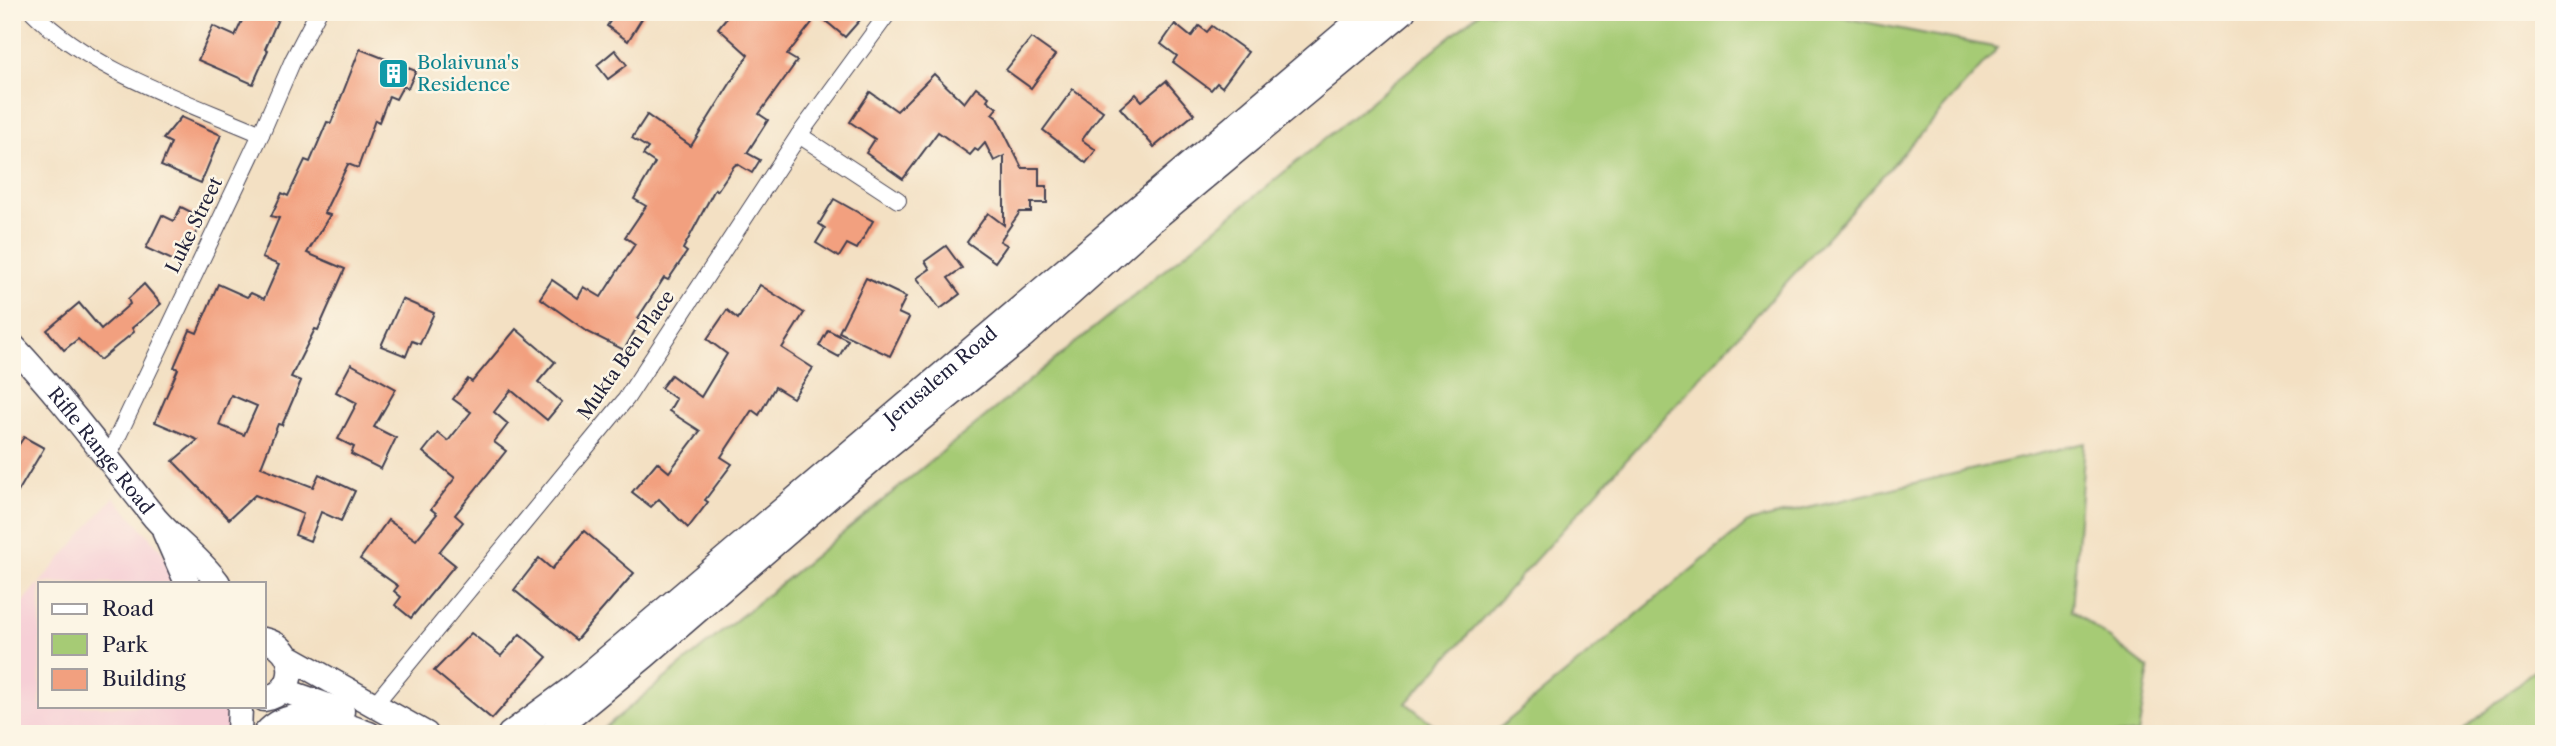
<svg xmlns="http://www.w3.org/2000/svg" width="2556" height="746" font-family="'Libre Caslon Text',serif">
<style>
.built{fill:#f6cfd6}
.green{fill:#a6cb75;stroke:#647658;stroke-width:2}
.building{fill:#f2a07f;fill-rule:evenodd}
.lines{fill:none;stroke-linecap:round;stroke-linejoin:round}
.minor-casing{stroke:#413e4f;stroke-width:18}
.primary-casing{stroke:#413e4f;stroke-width:27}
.minor{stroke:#fff;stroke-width:16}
.primary{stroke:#fff;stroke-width:24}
.labels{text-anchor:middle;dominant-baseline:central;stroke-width:5;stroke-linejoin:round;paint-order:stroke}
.culture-label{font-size:19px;fill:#0d838f;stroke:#fcf5e5;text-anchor:start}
.street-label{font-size:19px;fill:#22223b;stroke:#fcf5e5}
</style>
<rect width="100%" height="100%" fill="#fcf5e5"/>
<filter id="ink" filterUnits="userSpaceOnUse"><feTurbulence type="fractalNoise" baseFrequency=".0143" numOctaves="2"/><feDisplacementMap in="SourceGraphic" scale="14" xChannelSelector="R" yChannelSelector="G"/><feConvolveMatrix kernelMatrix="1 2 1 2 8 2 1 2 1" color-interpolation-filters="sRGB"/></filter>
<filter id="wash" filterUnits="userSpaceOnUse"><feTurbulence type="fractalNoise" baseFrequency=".00686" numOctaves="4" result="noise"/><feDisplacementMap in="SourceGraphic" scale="28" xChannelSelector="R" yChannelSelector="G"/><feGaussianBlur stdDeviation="1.57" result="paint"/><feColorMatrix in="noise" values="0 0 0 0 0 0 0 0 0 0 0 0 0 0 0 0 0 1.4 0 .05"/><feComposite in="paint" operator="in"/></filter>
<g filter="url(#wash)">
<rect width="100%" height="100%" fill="#f3e0c3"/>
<path class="built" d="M114,497L161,550L180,583H40V706H225L229,734H12V615Z"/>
<g class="green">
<path d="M1480,12H1814L1998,48L1406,703L1446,734H597Z"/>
<path d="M2085,443L2072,610L2149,669L2138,734H1492L1749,522Z"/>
<path d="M2544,651V734H2459L2541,664Z"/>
</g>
<g id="blocks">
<g class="building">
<path d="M246,12H272L271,16L278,19L265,49L268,50L253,84L198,60L213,26L235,36Z"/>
<path d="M616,12H646L628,41L607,26Z"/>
<path d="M731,12H803L814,20L787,55L797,61L759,114L768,120L747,153L760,160L752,173L737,164L734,166L717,191L715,189L683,249L687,252L668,280L664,278L638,318L641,320L624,350L588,332L540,298L552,280L578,298L584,287L601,297L635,244L625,237L646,206L634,199L655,163L643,155L648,148L632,138L647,115L691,146L748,55L718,28Z"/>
<path d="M815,12H867L845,37Z"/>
<path d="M1175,24L1191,37L1199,26L1207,32L1212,26L1248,52L1222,87L1217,83L1211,90L1173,62L1177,56L1161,44Z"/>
<path d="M1031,38L1055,55L1031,88L1006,70Z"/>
<path d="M360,49L416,71L408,88L403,86L396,99L389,96L379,122L375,120L358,168L348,164L324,213L330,215L307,253L345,269L318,330L315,329L291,377L301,381L282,425L278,424L261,467L313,487L319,474L355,491L341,521L321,512L310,541L295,535L303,514L255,495L229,519L173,461L198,440L155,422L178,369L174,367L190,330L197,333L218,284L247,297L251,293L264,299L279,265L262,258L279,218L271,216L282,193L288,196L305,160L310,162L327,122L331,123ZM231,395L257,406L244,435L219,425Z"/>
<path d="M615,50L627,65L608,79L597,65Z"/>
<path d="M934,74L964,103L976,87L989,97L987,100L997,108L992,114L997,118L1022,168H1039V186H1047V203H1031V212H1020L1000,241L1007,245L995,262L967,242L988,213L1004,225V156L994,161L985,143L978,151L975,149L970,155L938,132L903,179L866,153L875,139L850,122L870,92L897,111Z"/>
<path d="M1166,81L1194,114L1154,147L1120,108L1136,94L1142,101Z"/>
<path d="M1073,89L1103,111L1082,140L1096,150L1086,163L1043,130Z"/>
<path d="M181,117L221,135L201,183L161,166L171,143L163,139Z"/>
<path d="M834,199L873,221L857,249L847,244L839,257L816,243L825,228L819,224Z"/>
<path d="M181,207L203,218L181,264L146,248L162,215L174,221Z"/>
<path d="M946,246L962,268L948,278L960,294L940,309L917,278L930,269L925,261Z"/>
<path d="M866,278L906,297L898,313L909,318L890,356L839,332Z"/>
<path d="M144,284L161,304L132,328L134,332L100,360L78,339L64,350L47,330L79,303L101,329L130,304L128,299Z"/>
<path d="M760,285L804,313L782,348L813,368L793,398L775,387L759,415L752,410L721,457L732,464L705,500L708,502L688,528L659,499L651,507L632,492L657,462L669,472L700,431L669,411L676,399L661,388L671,375L701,397L727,354L707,339L727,310L738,319Z"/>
<path d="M402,299L434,313L420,344L412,341L406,356L381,346Z"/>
<path d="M516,329L555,362L538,382L562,402L547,420L511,390L494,412L508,424L494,442L506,451L455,515L463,522L439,552L455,565L411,618L395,605L401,597L394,591L398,586L360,559L388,520L416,540L437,514L431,509L455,478L423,452L438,433L448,441L471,412L453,399L468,379L472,382Z"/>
<path d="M828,330L848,340L839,357L819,346Z"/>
<path d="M351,364L396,389L374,427L396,438L381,469L351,454L354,447L338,439L357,403L336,392Z"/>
<path d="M24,437L44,448L12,502V455Z"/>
<path d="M584,531L634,573L576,640L514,590L539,558L552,569Z"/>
<path d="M471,633L501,656L520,634L547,657L492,719L434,671Z"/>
</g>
</g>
</g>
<g filter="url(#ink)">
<use href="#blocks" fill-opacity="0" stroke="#413e4f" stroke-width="2"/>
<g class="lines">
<defs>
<g id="minor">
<path d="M33,12C91,71 185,101 261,134"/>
<path d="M799,135L898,200"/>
<path d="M108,457L261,134L293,60L318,12"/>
<path d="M374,705L626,399L799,135L889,12"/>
</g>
<g id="primary">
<path id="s1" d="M12,345C64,400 108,460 155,518C175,541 200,558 218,583"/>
<path d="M165,533L187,583"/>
<path d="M264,640C299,647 299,693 264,699"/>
<path d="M289,657L426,734"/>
<path d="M283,690L342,711"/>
<path d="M239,734L240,706"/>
<path d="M265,734C292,702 336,722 369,734"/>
<path id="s2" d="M510,734L570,690L1369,12"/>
<path d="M550,734L645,656L889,445L1022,337L1153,220L1403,12"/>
</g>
</defs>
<use href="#minor" class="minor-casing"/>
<use href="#primary" class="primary-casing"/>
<use href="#minor" class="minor"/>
<use href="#primary" class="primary"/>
</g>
</g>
<defs>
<symbol id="building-square" viewBox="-11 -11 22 22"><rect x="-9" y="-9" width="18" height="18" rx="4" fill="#0f9aa8" stroke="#fcf5e5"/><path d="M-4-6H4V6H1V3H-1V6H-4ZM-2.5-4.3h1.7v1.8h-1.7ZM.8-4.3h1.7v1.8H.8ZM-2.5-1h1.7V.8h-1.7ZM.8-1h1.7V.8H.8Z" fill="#fff"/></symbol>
</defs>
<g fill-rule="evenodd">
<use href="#building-square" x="376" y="56" width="35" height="35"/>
</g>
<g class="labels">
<g class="culture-label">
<text x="417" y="62">Bolaivuna's<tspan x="417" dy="22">Residence</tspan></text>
</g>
<g class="street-label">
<text transform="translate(194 225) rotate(-64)">Luke Street</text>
<text transform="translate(626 355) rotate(-55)">Mukta Ben Place</text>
<text stroke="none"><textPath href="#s2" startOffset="560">Jerusalem Road</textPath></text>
<text stroke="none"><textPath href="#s1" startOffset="138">Rifle Range Road</textPath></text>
</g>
</g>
<rect width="2556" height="746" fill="none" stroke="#fcf5e5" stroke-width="42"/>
<rect x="38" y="582" width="228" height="126" fill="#fcf5e5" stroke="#a5a1a1" stroke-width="2"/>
<rect x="52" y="604" width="35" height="10" fill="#ffffff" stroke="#a5a1a1" stroke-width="2"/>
<text x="102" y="616" font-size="21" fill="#22223b">Road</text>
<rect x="52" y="634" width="35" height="21" fill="#a6cb75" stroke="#a5a1a1" stroke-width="2"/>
<text x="102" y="652" font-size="21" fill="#22223b">Park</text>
<rect x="52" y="669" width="35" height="21" fill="#f2a07f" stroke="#a5a1a1" stroke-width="2"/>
<text x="102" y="686" font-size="21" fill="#22223b">Building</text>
</svg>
